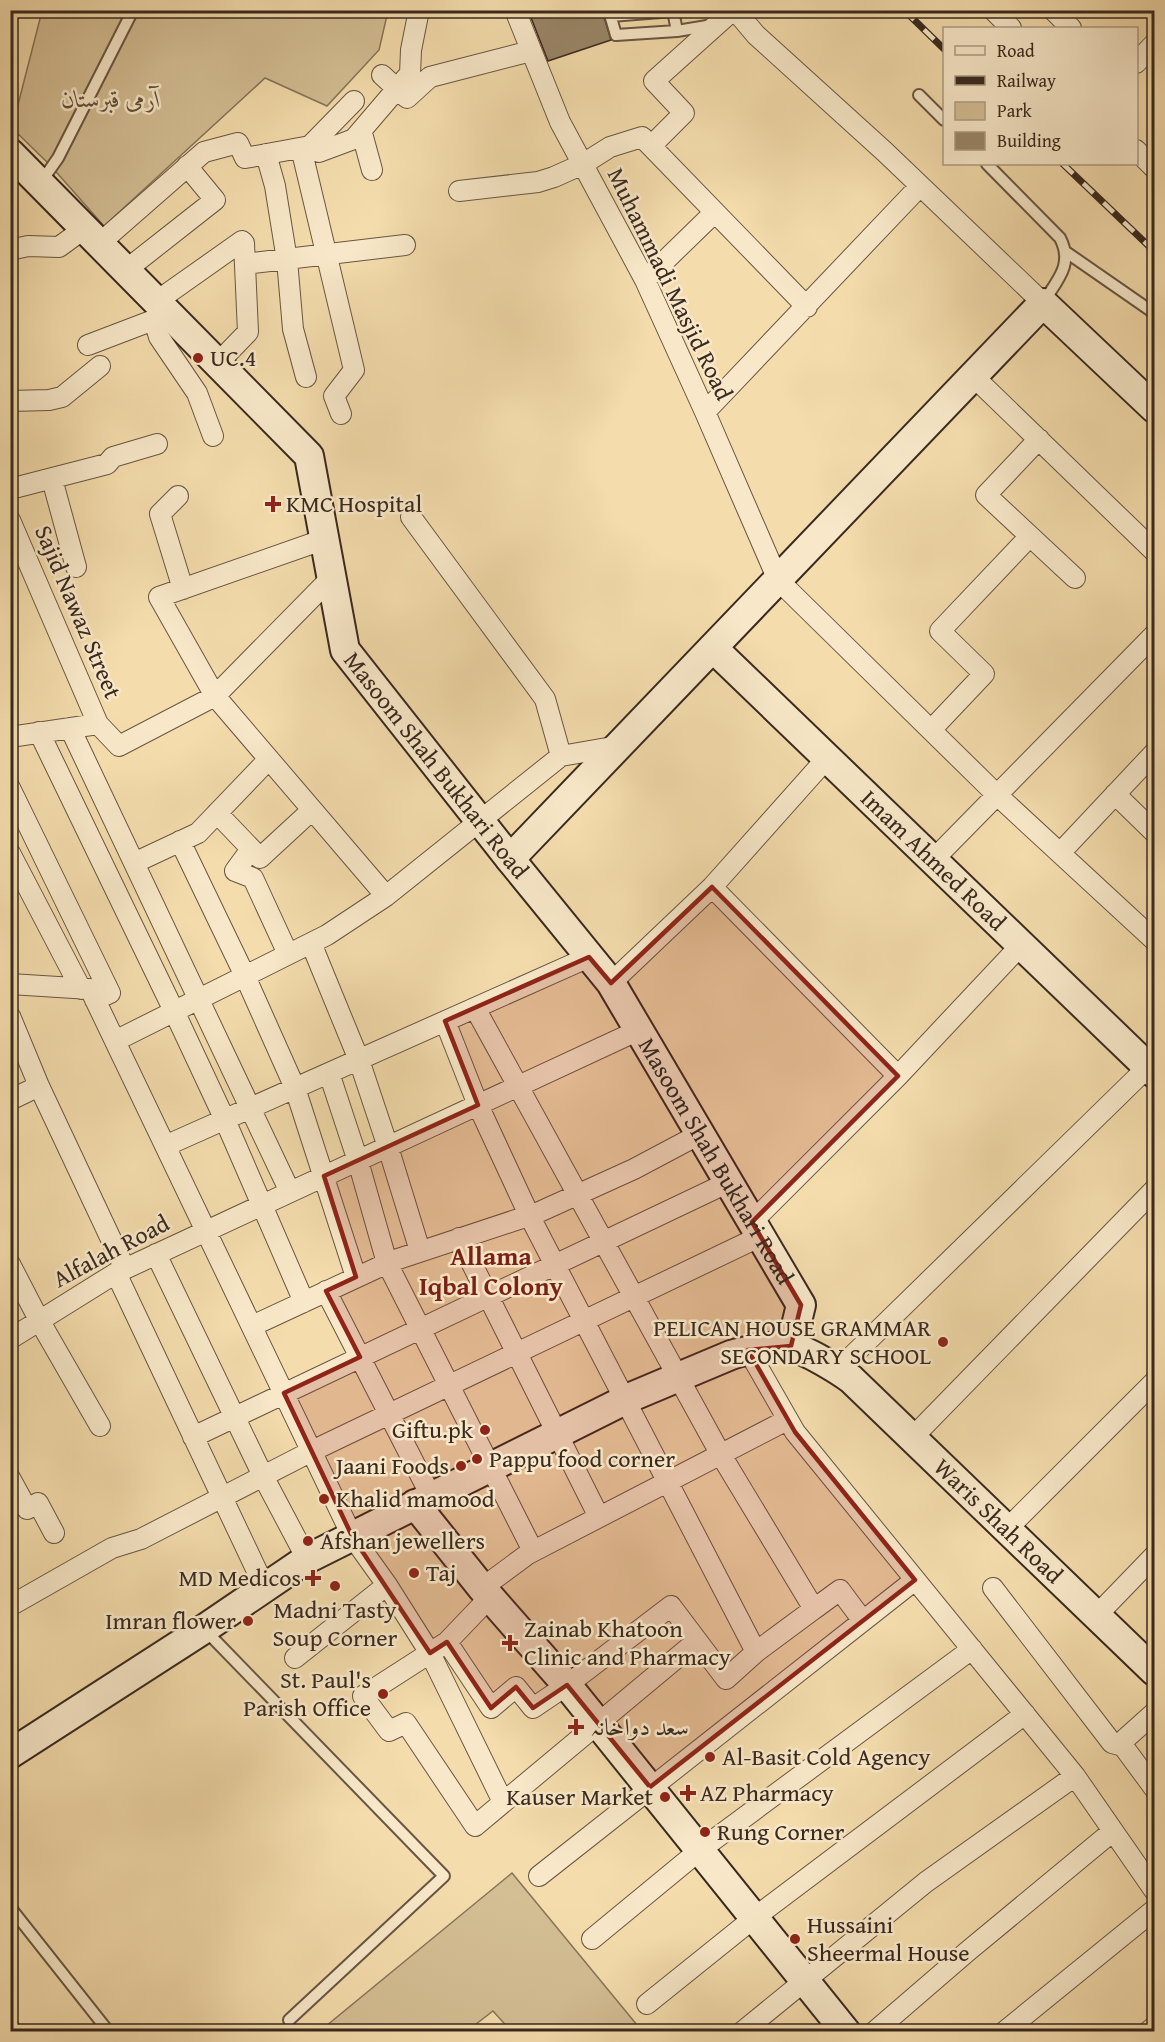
<svg xmlns="http://www.w3.org/2000/svg" width="1165" height="2042" viewBox="0 0 1165 2042" font-family="'Gentium Book Plus',Amiri,serif">
  <style>
    .green { fill: #d4be94; stroke: #86745a; stroke-width: 1.5 }
    .building { fill: #9a8668; stroke: #39291f; stroke-width: 1.5 }
    .lines { fill: none; stroke-linecap: round; stroke-linejoin: round }
    .lane-casing { stroke: #685642; stroke-width: 14 }
    .street-casing { stroke: #685642; stroke-width: 22 }
    .secondary-casing { stroke: #39291f; stroke-width: 32 }
    .lane { stroke: #f8e8c9; stroke-width: 10 }
    .street { stroke: #f8e8c9; stroke-width: 20 }
    .secondary { stroke: #f8e8c9; stroke-width: 28 }
    .rail-casing { stroke: #39291f; stroke-width: 7 }
    .rail { stroke: #f8e8c9; stroke-width: 4.5; stroke-dasharray: 14; stroke-linecap: butt }
    .marked { fill: #8f2418; fill-opacity: 0.2; stroke: #8f2418; stroke-width: 4.5; stroke-linejoin: round }
    .poi-dot { fill: #8f2418; stroke: #f8e8c9; stroke-width: 2 }
    .labels { text-anchor: middle; stroke-width: 5; stroke-linejoin: round; paint-order: stroke }
    .park-label { font-size: 24px; font-style: italic; fill: #604e3c; stroke: #f8e8c9 }
    .street-label { font-size: 24px; fill: #39291f; stroke: #f8e8c9 }
    .poi-label { font-size: 24px; fill: #39291f; stroke: #f8e8c9; text-anchor: start }
    .neighbourhood-label { font-size: 26px; font-weight: bold; fill: #7a1f14; stroke: #f8e8c9 }
  </style>
  <rect width="100%" height="100%" fill="#f4dcac"/>
  <filter id="stains"><feTurbulence type="fractalNoise" baseFrequency=".00333" numOctaves="4"/><feColorMatrix values="0 0 0 0 .2 0 0 0 0 .09 0 0 0 0 .02 0 0 0 .5 -.17"/></filter>
  <radialGradient id="worn" r=".72"><stop offset=".6" stop-color="#630" stop-opacity="0"/><stop offset="1" stop-color="#630" stop-opacity=".3"/></radialGradient>
  <path class="green" d="M42,11H388L379,50L327,106L265,78L104,226L50,165L12,128Z
    M512,1873L642,2031H511L493,2011L467,2031H320Z"/>
  <path class="building" d="M528,10H602L611,40L548,61Z"/>
  <g class="lines">
    <defs>
      <path id="lane" d="M609,11L616,35L677,31
        M611,16L673,11L677,31L713,25
        M919,95L944,120
        M987,164L1060,238C1074,265 1057,280 1043,303
        M41,182L58,158L133,10
        M1066,252L1154,313
        M205,1630L444,1876L289,2020
        M10,1907L109,2032"/>
      <path id="street" d="M515,10L560,122L645,280L705,412L778,580L997,795L1154,940
        M735,10L756,35L885,152L1043,303
        M993,10L1011,28
        M1053,10L1071,28
        M1136,63L1154,44
        M382,75L407,98L430,77L531,51
        M354,139L363,137L372,170
        M310,146L319,152L354,139L407,77L410,74L411,50L419,10
        M651,146L684,113L654,81L733,10
        M301,148L354,370L334,396L341,414
        M1136,150L1154,168
        M266,154L275,186L287,260L293,329L306,377
        M459,191L538,182L554,177L583,164L610,147L642,137L807,307
        M100,243L204,152L238,143L245,158L310,146L354,101
        M10,250L28,246L59,247L85,228
        M245,264L405,245
        M126,270L215,200L187,166
        M645,280L714,213
        M157,301L242,241L244,243L248,332L218,363
        M154,320L159,337L197,393L213,436
        M88,345L164,316
        M973,376L1154,551
        M10,401L49,400L62,397L100,366
        M705,412L920,186
        M1039,439L986,495L1075,578
        M52,479L76,567
        M10,489L107,464L113,457L157,444
        M178,496L160,514L183,589
        M411,517L545,699L561,756
        M10,520L98,724
        M325,539L159,597L215,696L386,896
        M70,728L290,1192
        M931,730L984,674L940,631L1030,536
        M39,732L174,1011L225,1120L304,1302
        M10,737L98,724L119,746L215,696L332,577
        M10,788L110,993L95,1000
        M1115,794L1154,832
        M217,813L260,858L312,810
        M180,841L245,976L295,1088L356,1277
        M251,849L235,871L253,878L288,954
        M10,853L81,989
        M1060,853L1154,753
        M933,860L1154,635
        M134,863L198,833L269,759
        M712,887L898,1076
        M311,943L359,1060L388,1147L420,1251
        M611,983L712,887L827,758
        M10,984L90,989L352,1536L387,1585L430,1653L503,1802
        M475,1008L721,1455L814,1609L840,1590L863,1621
        M10,1016L39,1086L125,1269
        M445,1021L478,1105L529,1215L756,1652
        M115,1041L327,935L386,896L561,756L618,746
        M329,1073L358,1161L387,1263L533,1551
        M10,1100L39,1086
        M165,1146L589,957
        M752,1222L898,1076L1021,945
        M459,1238L599,1517
        M156,1254L263,1476L307,1559
        M10,1264L39,1320L100,1426
        M116,1273L265,1588
        M326,1291L431,1496
        M252,1326L392,1261L537,1213L634,1169L700,1134
        M10,1339L116,1273L639,1030
        M748,1350L795,1432L1075,1776L1154,1890
        M841,1371L848,1360L1154,1061
        M193,1437L729,1182
        M912,1438L1154,1190
        M10,1478L27,1509L38,1503L54,1533
        M1007,1529L1154,1382
        M482,1588L528,1554L787,1420
        M993,1588L1112,1743L1123,1746L1154,1788
        M490,1597L447,1642L363,1696L389,1731L406,1723L475,1826L697,1641
        M10,1606L112,1548L141,1539L312,1451L761,1236
        M1097,1615L1154,1556
        M447,1642L491,1708L516,1687L533,1708L567,1685L671,1606L726,1679L756,1652L814,1609
        M295,1658L387,1585
        M1123,1746L1125,1739L1154,1713
        M539,1876L915,1580
        M592,1939L700,1850L972,1649
        M647,2004L754,1918L1025,1714
        M10,2029L12,2032
        M742,2032L926,1882L1075,1776
        M874,2032L968,1951L1113,1831
        M1004,2032L1154,1910
        M1148,2032L1154,2027"/>
      <g id="secondary">
        <path id="s1" d="M10,153L309,456L345,650L510,859L611,983L801,1305L791,1346"/>
        <path id="s2" d="M713,648L1154,1073"/>
        <path d="M510,859L1043,303L1154,408"/>
        <path d="M415,1504L482,1588L567,1685L846,2032"/>
        <path id="s3" d="M10,1754L204,1629L307,1559L631,1397L731,1355C744,1351 780,1343 792,1347C806,1350 839,1370 851,1379L1154,1671"/>
      </g>
    </defs>
    <use href="#lane" class="lane-casing"/>
    <use href="#street" class="street-casing"/>
    <use href="#secondary" class="secondary-casing"/>
    <use href="#lane" class="lane"/>
    <use href="#street" class="street"/>
    <use href="#secondary" class="secondary"/>
    <defs>
      <path id="rail" d="M904,10L944,49
        M1063,164L1154,251"/>
    </defs>
    <use href="#rail" class="rail-casing"/>
    <use href="#rail" class="rail"/>
  </g>
  <path class="marked" d="M712,887L898,1076L752,1222L801,1305L791,1346L748,1350L795,1432L915,1580L650,1787L567,1685L533,1708L516,1687L491,1708L447,1642L430,1653L352,1536L284,1393L360,1357L326,1291L356,1277L324,1176L478,1105L445,1021L589,957L611,983Z"/>
  <g class="poi-dot">
    <circle cx="198" cy="358" r="6"/>
    <path d="M270 495h6v6h6v6h-6v6h-6v-6h-6v-6h6z"/>
    <circle cx="943" cy="1342" r="6"/>
    <circle cx="485" cy="1430" r="6"/>
    <circle cx="477" cy="1459" r="6"/>
    <circle cx="461" cy="1466" r="6"/>
    <circle cx="324" cy="1499" r="6"/>
    <circle cx="308" cy="1541" r="6"/>
    <circle cx="414" cy="1573" r="6"/>
    <path d="M310 1569h6v6h6v6h-6v6h-6v-6h-6v-6h6z"/>
    <circle cx="335" cy="1586" r="6"/>
    <circle cx="248" cy="1621" r="6"/>
    <path d="M507 1634h6v6h6v6h-6v6h-6v-6h-6v-6h6z"/>
    <circle cx="383" cy="1694" r="6"/>
    <path d="M573 1718h6v6h6v6h-6v6h-6v-6h-6v-6h6z"/>
    <circle cx="710" cy="1757" r="6"/>
    <path d="M685 1784h6v6h6v6h-6v6h-6v-6h-6v-6h6z"/>
    <circle cx="665" cy="1797" r="6"/>
    <circle cx="705" cy="1832" r="6"/>
    <circle cx="795" cy="1939" r="6"/>
  </g>
  <g class="labels">
    <g class="park-label">
      <text x="111" y="107">آرمی قبرستان</text>
    </g>
    <g class="street-label">
      <text transform="translate(670 284) rotate(64)" y="8">Muhammadi Masjid Road</text>
      <text transform="translate(78 612) rotate(67)" y="8">Sajid Nawaz Street</text>
      <text dy="8" stroke="none"><textPath href="#s1" startOffset="770">Masoom Shah Bukhari Road</textPath></text>
      <text dy="8" stroke="none"><textPath href="#s2" startOffset="306">Imam Ahmed Road</textPath></text>
      <text dy="8" stroke="none"><textPath href="#s1" startOffset="1256">Masoom Shah Bukhari Road</textPath></text>
      <text transform="translate(111 1251) rotate(-28)" y="8">Alfalah Road</text>
      <text dy="8" stroke="none"><textPath href="#s3" startOffset="1160">Waris Shah Road</textPath></text>
    </g>
    <g class="poi-label">
      <text x="210" y="366">UC.4</text>
      <text x="286" y="512">KMC Hospital</text>
      <text x="931" y="1336" text-anchor="end">PELICAN HOUSE GRAMMAR<tspan x="931" dy="28">SECONDARY SCHOOL</tspan></text>
      <text x="473" y="1438" text-anchor="end">Giftu.pk</text>
      <text x="489" y="1467">Pappu food corner</text>
      <text x="449" y="1474" text-anchor="end">Jaani Foods</text>
      <text x="336" y="1507">Khalid mamood</text>
      <text x="320" y="1549">Afshan jewellers</text>
      <text x="426" y="1581">Taj</text>
      <text x="301" y="1586" text-anchor="end">MD Medicos</text>
      <text x="335" y="1618" text-anchor="middle">Madni Tasty<tspan x="335" dy="28">Soup Corner</tspan></text>
      <text x="236" y="1629" text-anchor="end">Imran flower</text>
      <text x="524" y="1637">Zainab Khatoon<tspan x="524" dy="28">Clinic and Pharmacy</tspan></text>
      <text x="371" y="1688" text-anchor="end">St. Paul's<tspan x="371" dy="28">Parish Office</tspan></text>
      <text x="590" y="1735">سعد دواخانہ</text>
      <text x="722" y="1765">Al-Basit Cold Agency</text>
      <text x="700" y="1801">AZ Pharmacy</text>
      <text x="653" y="1805" text-anchor="end">Kauser Market</text>
      <text x="717" y="1840">Rung Corner</text>
      <text x="807" y="1933">Hussaini<tspan x="807" dy="28">Sheermal House</tspan></text>
    </g>
    <g class="neighbourhood-label">
      <text x="491" y="1265">Allama<tspan x="491" dy="30">Iqbal Colony</tspan></text>
    </g>
  </g>
  <rect width="1165" height="2042" fill="none" stroke="#f4dcac" stroke-width="36"/>
  <rect x="12" y="12" width="1141" height="2018" fill="none" stroke="#39291f" stroke-width="3"/>
  <rect x="18" y="18" width="1129" height="2006" fill="none" stroke="#39291f" stroke-width="1.5"/>
  <rect x="943" y="27" width="195" height="138" fill="#f8e8c9" stroke="#ac9c85" stroke-width="1.5"/>
  <rect x="955" y="46" width="30" height="9" fill="#f8e8c9" stroke="#ac9c85" stroke-width="1.5"/>
  <text x="997" y="57" font-size="18" fill="#39291f">Road</text>
  <rect x="955" y="76" width="30" height="9" fill="#39291f" stroke="#ac9c85" stroke-width="1.5"/>
  <text x="997" y="87" font-size="18" fill="#39291f">Railway</text>
  <rect x="955" y="102" width="30" height="18" fill="#d4be94" stroke="#ac9c85" stroke-width="1.5"/>
  <text x="997" y="117" font-size="18" fill="#39291f">Park</text>
  <rect x="955" y="132" width="30" height="18" fill="#9a8668" stroke="#ac9c85" stroke-width="1.5"/>
  <text x="997" y="147" font-size="18" fill="#39291f">Building</text>
  <rect width="100%" height="100%" filter="url(#stains)"/>
  <rect width="100%" height="100%" fill="url(#worn)"/>
</svg>
